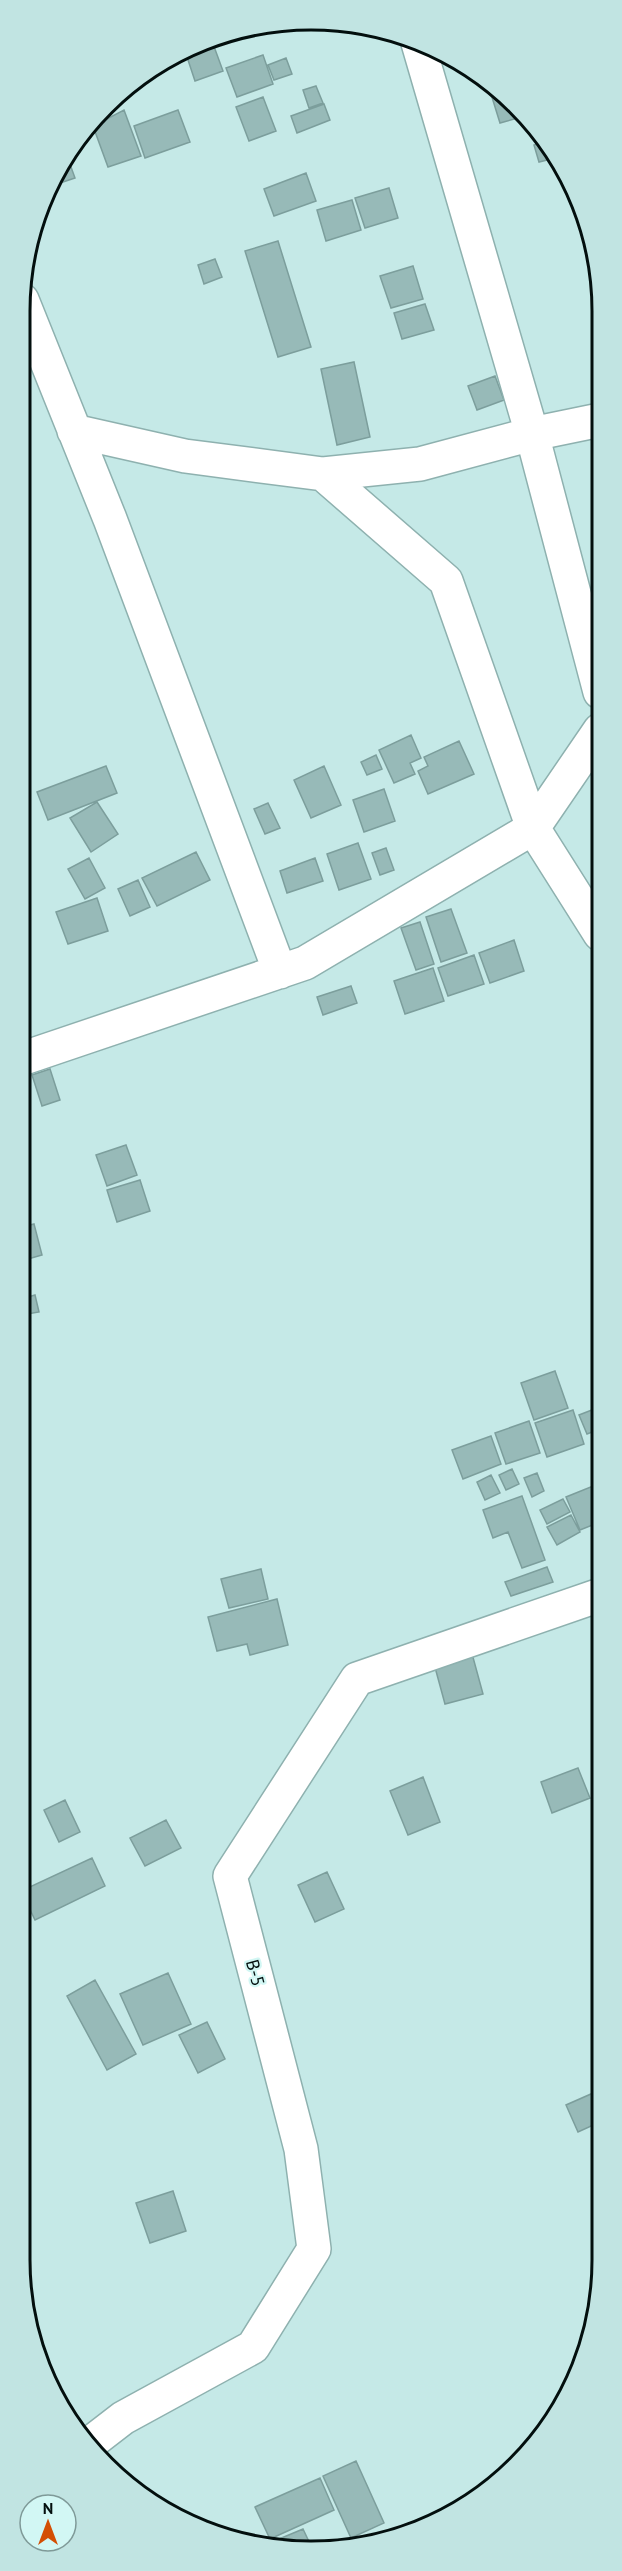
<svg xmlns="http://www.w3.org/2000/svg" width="622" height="2571" viewBox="0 0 622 2571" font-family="'PT Sans',sans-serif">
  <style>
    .building { fill: #97bab8; stroke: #7c9e9c; stroke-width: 1.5 }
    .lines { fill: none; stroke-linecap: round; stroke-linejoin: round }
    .minor-casing { stroke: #8eb1af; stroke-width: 36 }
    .minor { stroke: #fff; stroke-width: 33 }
    .labels { text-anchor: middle; stroke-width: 4.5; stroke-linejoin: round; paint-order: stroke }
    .street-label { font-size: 18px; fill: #030f0e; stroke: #d2f7f4 }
    .rim { fill: none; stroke: #030f0e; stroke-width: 3 }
  </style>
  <rect width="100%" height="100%" fill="#c5e9e7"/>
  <path class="building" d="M212,41L223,71L195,81L186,54Z
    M263,55L273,84L237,97L226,68Z
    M286,58L292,74L274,80L268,65Z
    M316,86L323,103L309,108L303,90Z
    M499,92L517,105L525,116L500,123L491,94Z
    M263,97L276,131L249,141L236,107Z
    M324,104L330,120L297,133L291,116Z
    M124,110L141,156L108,167L93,126Z
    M178,110L190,142L145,158L134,126Z
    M544,142L555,158L539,162L534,145Z
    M67,156L75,178L51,186L59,165Z
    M306,173L316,201L274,216L264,189Z
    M389,188L398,218L365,228L355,198Z
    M352,200L361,230L326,241L317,210Z
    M278,241L311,347L278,357L245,251Z
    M215,259L222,277L204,284L198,265Z
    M413,266L423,299L391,308L380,276Z
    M425,304L434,330L402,339L394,313Z
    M354,362L370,437L337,445L321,369Z
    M495,376L504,400L477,410L468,386Z
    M411,735L421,758L410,763L415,774L394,783L379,750Z
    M459,741L474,774L428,794L418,771L428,766L424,757Z
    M376,755L382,769L367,775L361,762Z
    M106,766L117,793L48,820L37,792Z
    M324,766L341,805L311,818L294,780Z
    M384,789L395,821L364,832L353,800Z
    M97,802L118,834L91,852L70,818Z
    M268,803L280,828L265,834L254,809Z
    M358,843L371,879L339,890L327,854Z
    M386,848L394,870L380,875L372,853Z
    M196,852L210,880L157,906L142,878Z
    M89,858L105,888L85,899L68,869Z
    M315,858L323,881L287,893L280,871Z
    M138,880L150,907L130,916L118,889Z
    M97,898L108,931L68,944L56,912Z
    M451,909L467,953L441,962L426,917Z
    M420,922L434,964L416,970L401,928Z
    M514,940L524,971L490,983L479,953Z
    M474,955L484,984L448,996L438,968Z
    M433,968L444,1001L405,1014L394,981Z
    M351,986L357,1003L323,1015L317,997Z
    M50,1069L60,1100L42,1106L32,1075Z
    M126,1145L137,1175L107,1186L96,1155Z
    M140,1180L150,1211L117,1222L107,1190Z
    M34,1224L42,1255L21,1261V1244L26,1242L22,1227Z
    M35,1295L39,1312L21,1315V1299Z
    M555,1371L568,1408L534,1420L521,1383Z
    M597,1408L600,1415V1429L587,1434L579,1415Z
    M573,1410L584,1444L547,1457L535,1423Z
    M529,1421L540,1453L506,1464L495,1433Z
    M491,1436L501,1464L463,1479L452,1450Z
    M512,1469L519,1484L506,1490L499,1475Z
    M537,1473L544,1491L532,1497L524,1478Z
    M491,1475L500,1493L485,1500L477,1482Z
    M598,1484L600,1522L580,1530L566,1497Z
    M522,1496L545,1560L522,1568L508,1532L493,1538L483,1510Z
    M563,1499L570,1512L547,1524L540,1510Z
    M571,1515L580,1532L557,1545L547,1527Z
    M547,1567L553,1582L511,1596L505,1582Z
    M261,1569L268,1599L229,1608L221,1579Z
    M277,1599L288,1645L250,1655L247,1644L217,1651L208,1617Z
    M471,1650L483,1694L445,1704L433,1660Z
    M578,1768L590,1798L552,1813L541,1782Z
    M423,1777L440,1822L408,1835L390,1791Z
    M65,1800L80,1832L59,1842L44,1810Z
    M166,1820L181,1848L145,1866L130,1838Z
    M92,1858L105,1886L35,1920L21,1891Z
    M327,1872L344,1909L315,1922L298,1885Z
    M168,1973L191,2024L143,2045L120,1994Z
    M95,1980L136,2054L107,2070L67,1996Z
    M207,2022L225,2059L198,2073L179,2035Z
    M600,2090V2122L578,2132L566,2105Z
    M173,2191L186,2231L150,2243L136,2203Z
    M356,2461L384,2523L351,2538L323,2476Z
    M320,2478L334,2510L270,2539L255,2507Z
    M303,2529L312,2548L292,2551L274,2546L272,2542Z"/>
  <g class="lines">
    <defs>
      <path id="minor" d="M418,43L532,434L600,692
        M22,300L110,519L280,972
        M74,431L185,456L323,474L420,464L532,434L600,420
        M323,474L446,581L533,828L600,934
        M21,1059L305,963L533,828L600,730
        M88,2445L123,2418L253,2347L314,2249L301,2149L230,1876L357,1679L600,1595"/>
    </defs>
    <use href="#minor" class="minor-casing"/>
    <use href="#minor" class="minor"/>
  </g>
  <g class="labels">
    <g class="street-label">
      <text transform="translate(255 1973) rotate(75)" y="6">B-5</text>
    </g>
  </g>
  <path d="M0 0H622V2571H0ZM311 30H311A281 281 0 0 1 592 311V2260A281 281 0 0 1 311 2541H311A281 281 0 0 1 30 2260V311A281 281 0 0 1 311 30Z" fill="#c1e4e2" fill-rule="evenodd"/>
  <path class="rim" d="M311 30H311A281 281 0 0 1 592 311V2260A281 281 0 0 1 311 2541H311A281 281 0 0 1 30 2260V311A281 281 0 0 1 311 30Z"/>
  <g transform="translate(48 2523)"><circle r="28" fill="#d2f7f4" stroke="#7f9a98" stroke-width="1.5"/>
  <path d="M0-4.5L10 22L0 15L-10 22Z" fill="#d34f04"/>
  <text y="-9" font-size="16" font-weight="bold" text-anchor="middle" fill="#030f0e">N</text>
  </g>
</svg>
